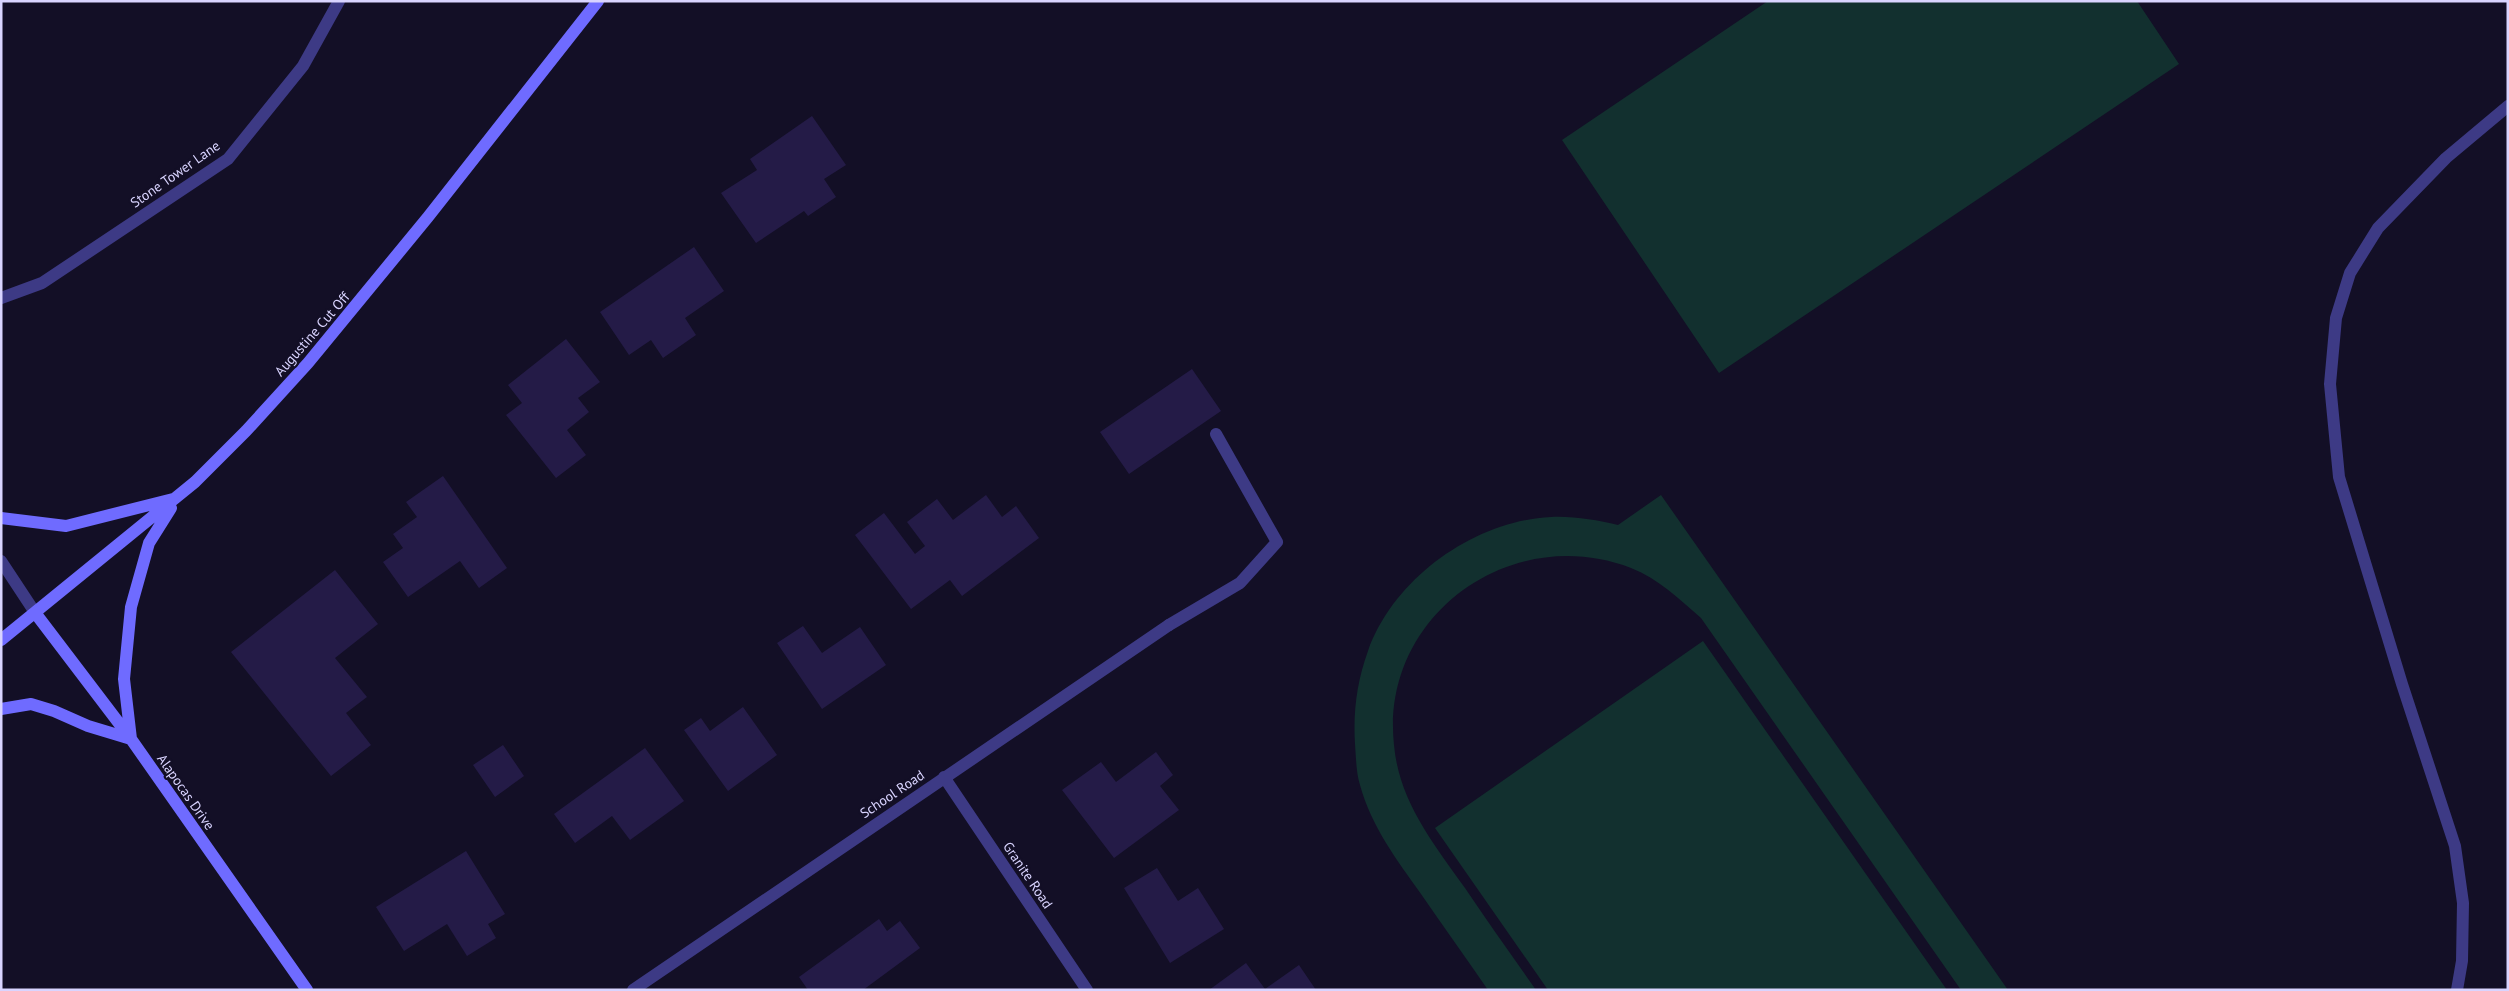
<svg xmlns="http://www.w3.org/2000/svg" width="2509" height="991" viewBox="0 0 2509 991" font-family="'PT Sans',sans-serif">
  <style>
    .green { fill: #12302f }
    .building { fill: #241b47 }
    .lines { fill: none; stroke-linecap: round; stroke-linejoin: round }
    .lane { stroke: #3d3a85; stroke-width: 12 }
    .street { stroke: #3d3a85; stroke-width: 12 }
    .secondary { stroke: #6f6bff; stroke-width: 12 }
    .labels { text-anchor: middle; stroke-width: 4.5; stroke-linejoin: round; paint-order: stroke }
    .street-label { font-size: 14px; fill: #d9d4ff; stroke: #130f26 }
  </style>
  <rect width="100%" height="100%" fill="#130f26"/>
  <path class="green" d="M1768,1H2137L2179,64L1719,373L1562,140Z
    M1661,495L2008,990H1961L1701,618C1679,599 1659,579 1631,568C1512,522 1380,615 1394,745C1399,801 1433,843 1465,888C1488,922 1512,956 1536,990H1488C1466,958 1443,926 1421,894C1397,860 1371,826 1360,785C1356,772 1356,757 1355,744C1353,712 1357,681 1368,651C1394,578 1474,521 1551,517C1574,516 1596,520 1618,525Z
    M1703,641L1947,990H1548L1435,828Z"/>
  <path class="building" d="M812,116L846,165L824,179L836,197L808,216L804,211L756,243L721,193L757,170L750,159Z
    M694,247L724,291L685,318L696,335L663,358L651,340L629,355L600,312Z
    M566,339L600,382L578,398L589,412L567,430L586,455L556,478L506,415L522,403L508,385Z
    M1192,369L1221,411L1129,474L1100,432Z
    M443,476L507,568L479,588L460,561L408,597L383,562L403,548L393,534L417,517L406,502Z
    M986,495L1002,517L1016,506L1039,538L962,596L950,580L911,609L855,535L884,513L915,554L925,546L907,522L937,499L953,520Z
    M335,570L378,624L335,658L367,697L346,713L371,745L331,776L231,652Z
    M803,626L822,653L860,627L886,665L822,709L777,643Z
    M743,707L777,755L728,791L684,730L701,718L710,731Z
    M503,745L524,776L495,797L473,765Z
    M645,748L684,801L630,840L612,816L575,843L554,814Z
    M1156,752L1173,775L1160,786L1179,810L1114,858L1062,790L1101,762L1116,782Z
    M466,851L505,914L488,924L496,938L467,956L447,924L404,951L376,907Z
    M1157,868L1178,901L1198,888L1224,929L1170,963L1124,888Z
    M879,919L887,931L900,921L920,948L863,990H808L799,977Z
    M1246,963L1265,989L1299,965L1316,990H1209Z"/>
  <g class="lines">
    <path class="lane" d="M1169,625L1240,583L1277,542L1216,434
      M2457,990L2462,961L2463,903L2455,846L2402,684L2339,477L2330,384L2336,318L2350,273L2378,228L2446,158L2508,106"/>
    <path class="street" d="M1,298L42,283L228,159L303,66L339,1
      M1,561L36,614
      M944,777L1087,990
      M633,990L1169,625"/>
    <path class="secondary" d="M1,518L66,526L173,499
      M36,614L131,739L307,990
      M1,640L195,482L246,431L308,363L428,217L598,1
      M1,709L31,704L54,711L88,726L131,739
      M131,739L124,679L131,607L149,543L171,508"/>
  </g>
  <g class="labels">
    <g class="street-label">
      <text transform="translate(175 174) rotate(-35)" y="5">Stone Tower Lane</text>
      <text transform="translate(312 334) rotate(-49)" y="5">Augustine Cut Off</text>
      <text transform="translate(186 792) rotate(55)" y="5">Alapocas Drive</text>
      <text transform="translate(892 794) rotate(-34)" y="5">School Road</text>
      <text transform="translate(1028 875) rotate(56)" y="5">Granite Road</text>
    </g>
  </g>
  <rect width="2509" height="991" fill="none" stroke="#d9d4ff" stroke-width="5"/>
</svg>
